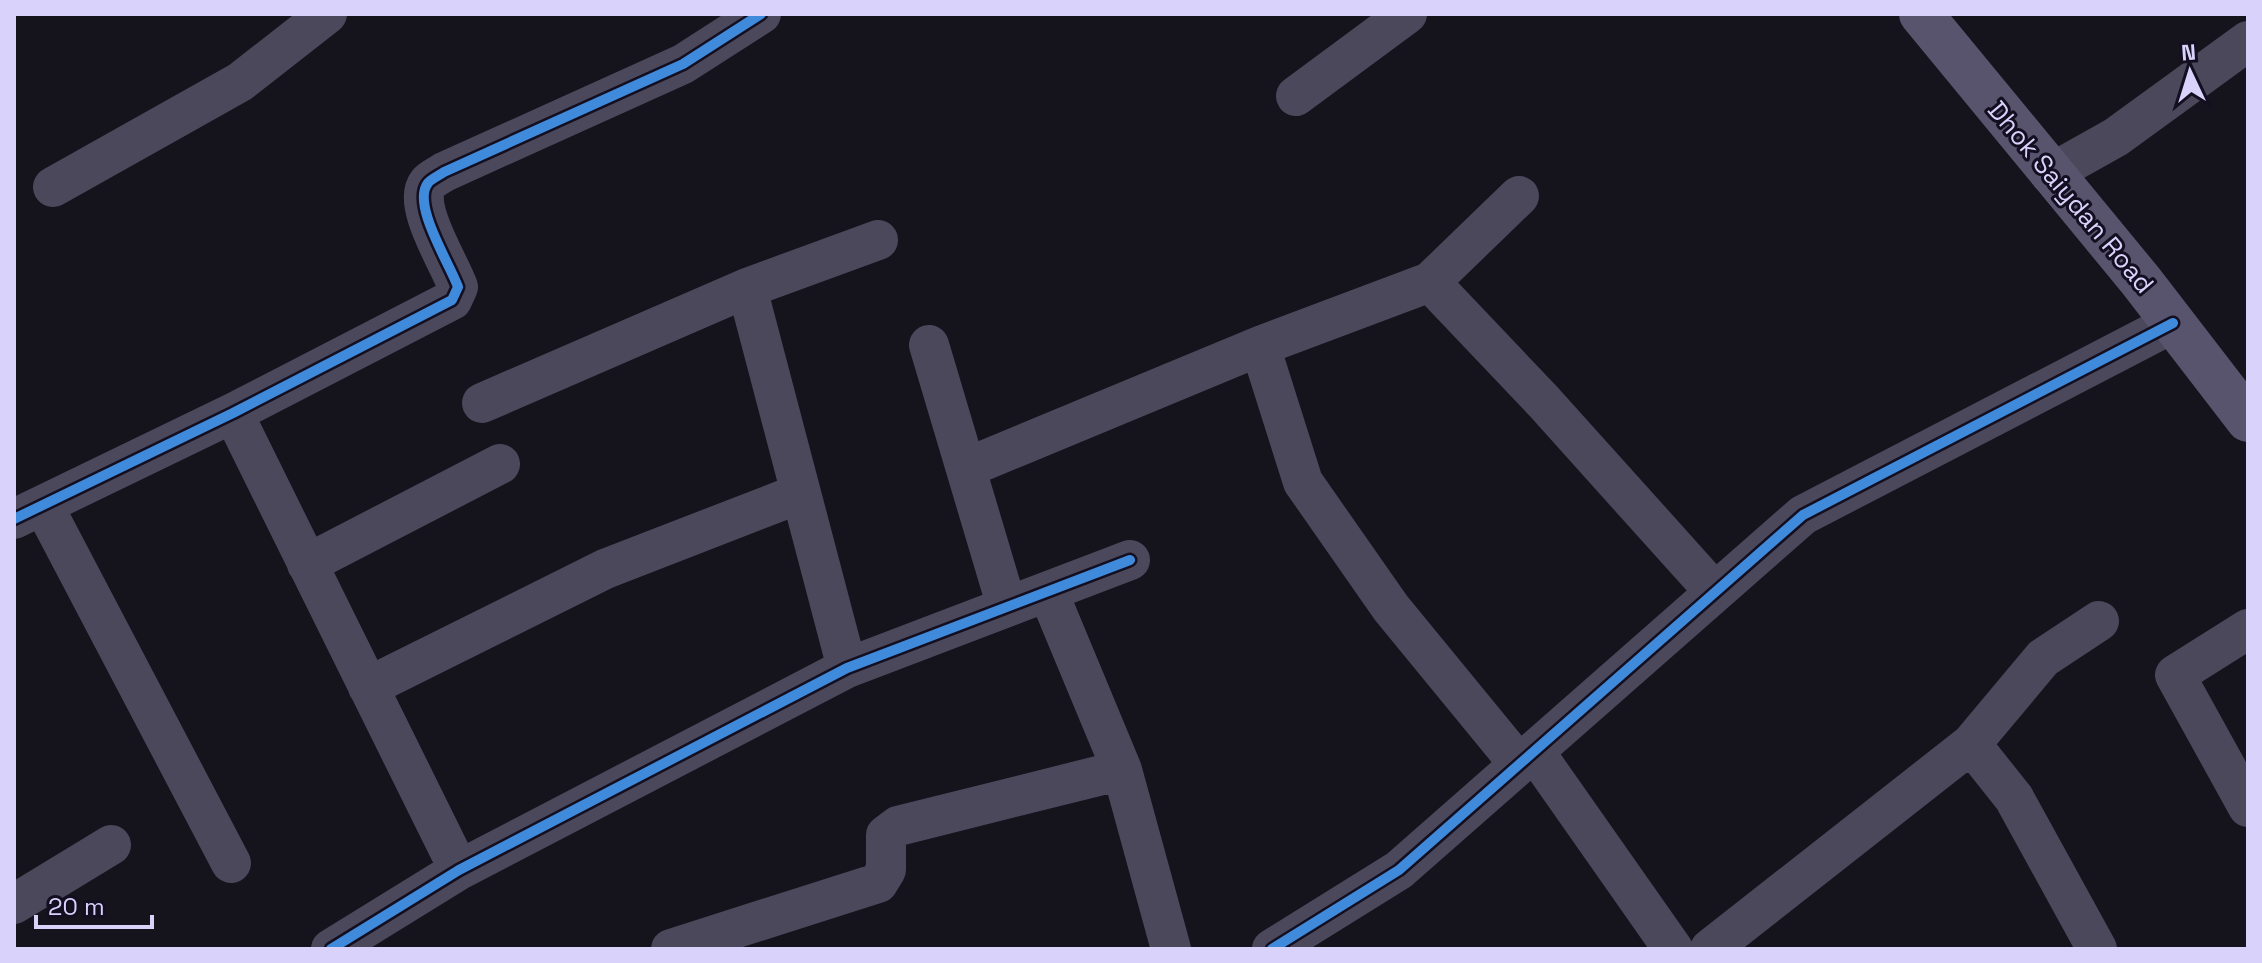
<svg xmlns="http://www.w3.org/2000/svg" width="2262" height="963" viewBox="0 0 2262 963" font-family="'Space Grotesk',sans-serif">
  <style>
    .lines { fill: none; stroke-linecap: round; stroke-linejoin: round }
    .street { stroke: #4b485c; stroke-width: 40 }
    .secondary { stroke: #58546e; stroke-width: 44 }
    .cycleway-casing { stroke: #130f20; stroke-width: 15 }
    .cycleway { stroke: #408adc; stroke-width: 10 }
    .labels { text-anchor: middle; stroke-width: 6; stroke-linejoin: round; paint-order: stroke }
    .street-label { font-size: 26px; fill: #d9d2fb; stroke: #130f20 }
  </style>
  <rect width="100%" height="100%" fill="#15131c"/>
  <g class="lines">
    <path class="street" d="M1296,96L1407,14
      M2050,174L2116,137L2248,41
      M53,187L240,82L327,14
      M1430,282L1544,402L1713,590
      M747,288L847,668
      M929,345L1007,607
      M1260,346L1303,482L1391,608L1519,764
      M482,403L747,288L878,240
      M233,413L459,870
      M966,468L1260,346L1430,282L1519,196
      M43,505L231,863
      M14,519L233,413L452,300L458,287C450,264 411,204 428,183C431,179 440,175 444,172L683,64L761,14
      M307,564L500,464
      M1048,592L1122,770L1171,949
      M2248,629L2175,675L2248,807
      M368,687L605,569L801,493
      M1971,744L2014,798L2097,949
      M1534,751L1673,949
      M14,904L111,845
      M331,949L459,870L847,668L1130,560
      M671,949L878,883L886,870V835L898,826L1122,770
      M1272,949L1399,870L1803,515L2173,323
      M1710,949L1971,744L2043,658L2099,621"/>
    <path class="secondary" d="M1921,14L2141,281L2248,420"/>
    <defs>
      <path id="cycleway" d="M14,519L233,413L452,300L458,287C450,264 411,204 428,183C431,179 440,175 444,172L683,64L761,14
        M331,949L459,870L847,668L1130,560
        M1272,949L1399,870L1803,515L2173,323"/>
    </defs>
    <use href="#cycleway" class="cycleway-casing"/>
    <use href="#cycleway" class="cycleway"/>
  </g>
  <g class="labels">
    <g class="street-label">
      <text transform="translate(2071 197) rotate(50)" y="9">Dhok Saiydan Road</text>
    </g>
  </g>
  <rect width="2262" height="963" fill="none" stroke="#d9d2fb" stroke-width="32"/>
  <g transform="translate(2190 72) rotate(356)" stroke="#130f20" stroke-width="6" paint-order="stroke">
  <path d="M0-6L14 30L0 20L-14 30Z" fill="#d9d2fb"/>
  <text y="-12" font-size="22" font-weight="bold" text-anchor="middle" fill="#d9d2fb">N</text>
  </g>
  <path d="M36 915v12h116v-12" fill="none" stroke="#d9d2fb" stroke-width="4"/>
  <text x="48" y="915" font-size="24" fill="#d9d2fb" stroke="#130f20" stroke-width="6" paint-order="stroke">20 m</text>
</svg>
